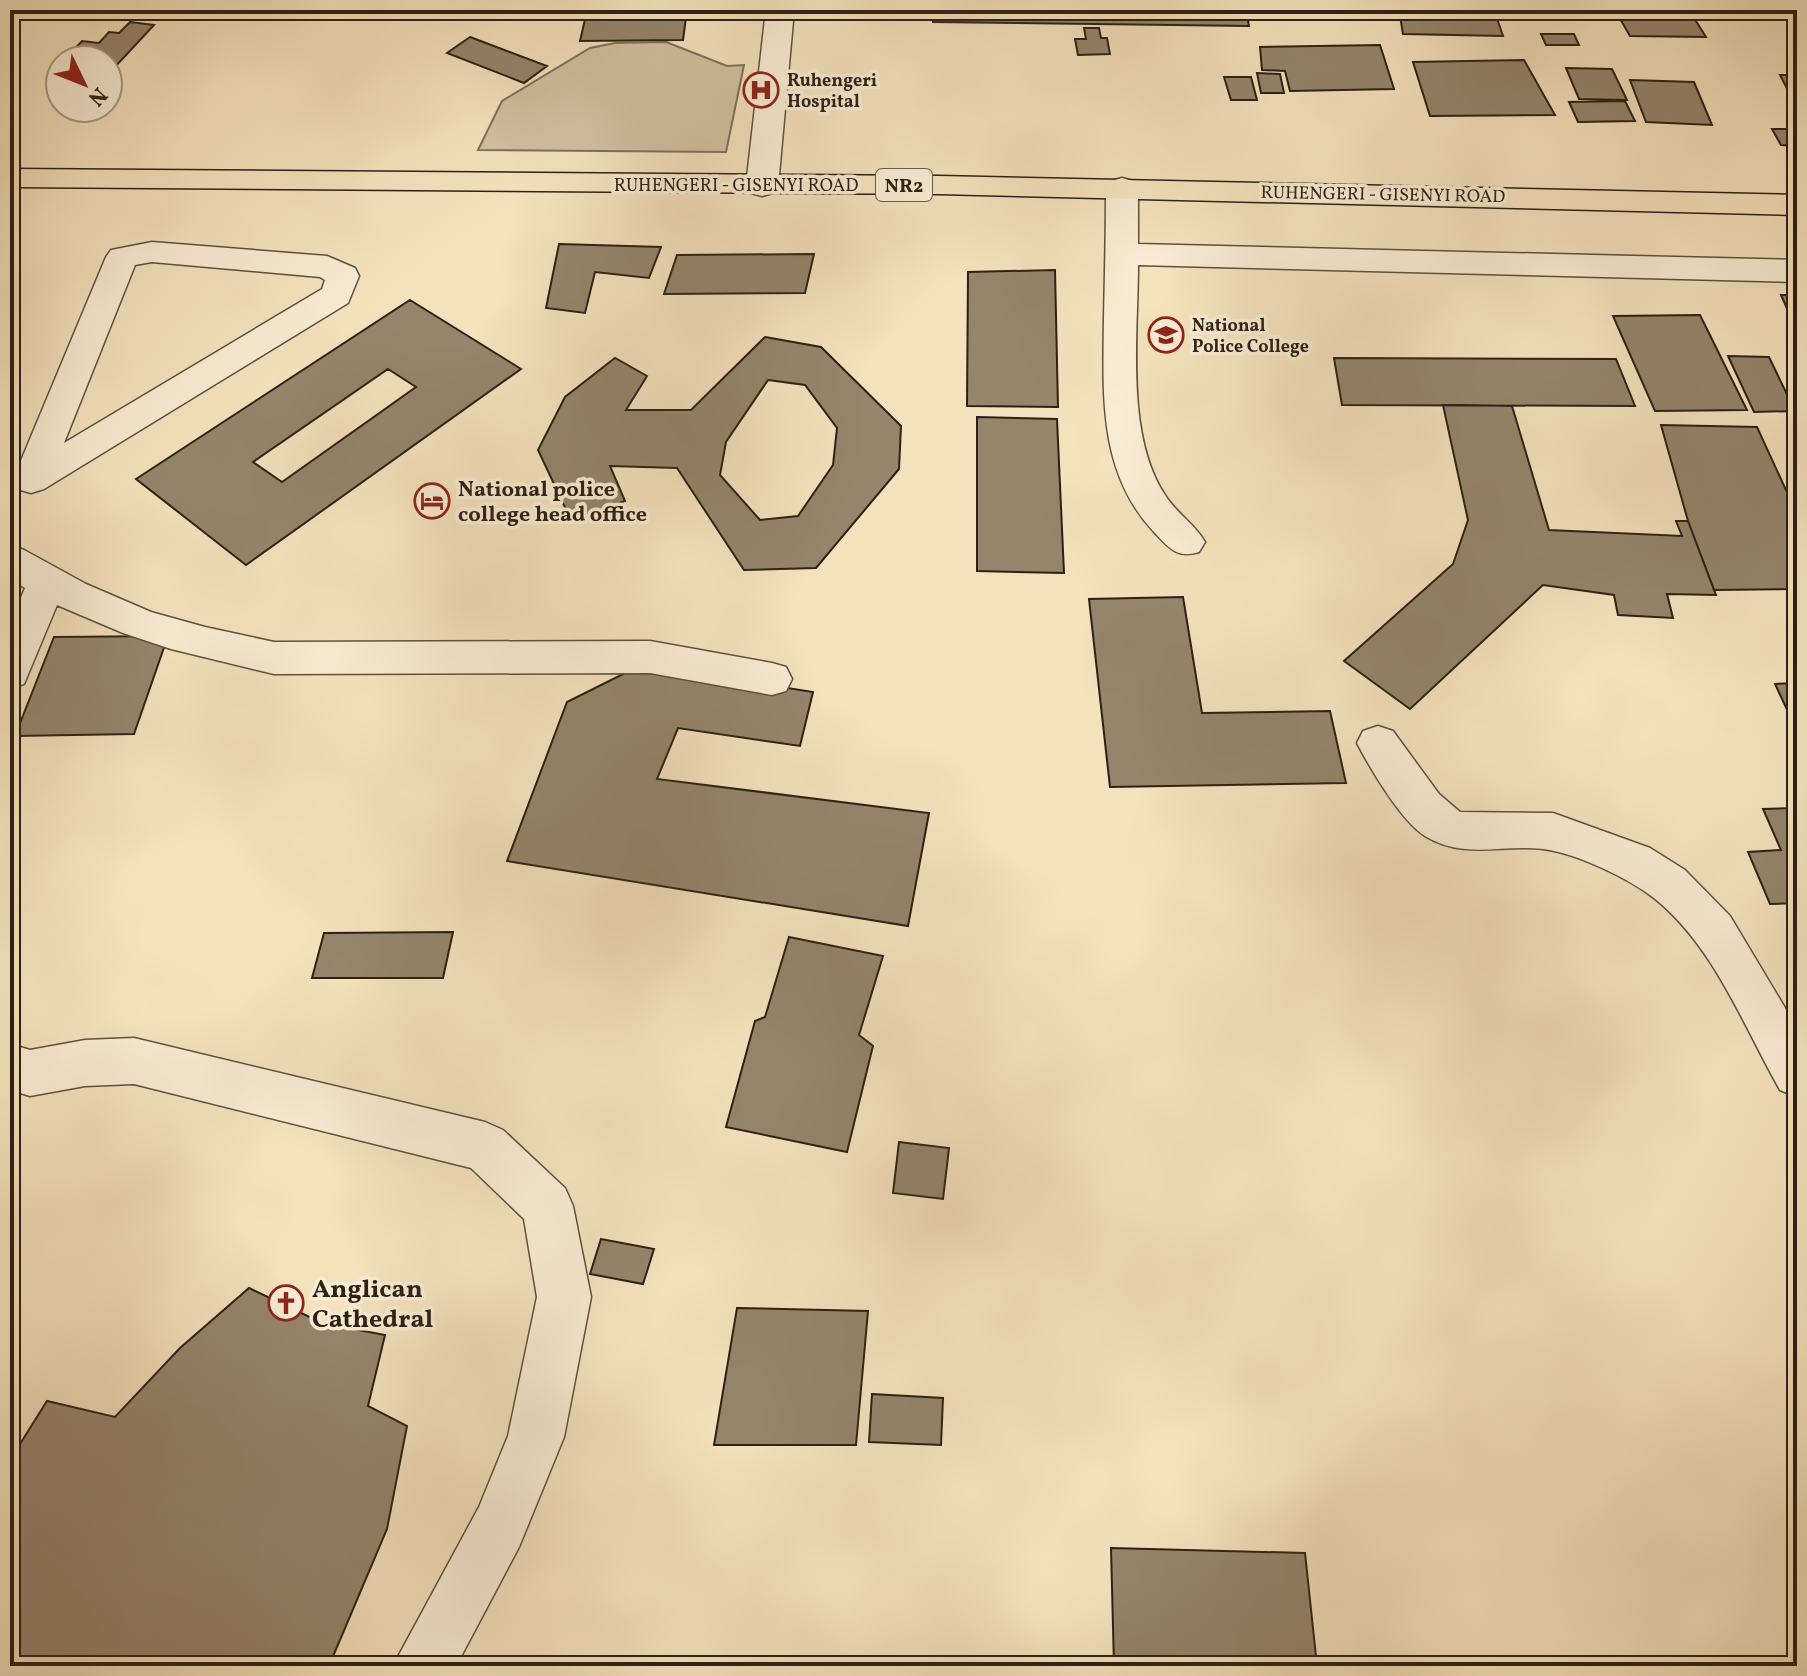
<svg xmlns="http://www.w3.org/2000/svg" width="1807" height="1676" viewBox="0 0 1807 1676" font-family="Vollkorn,serif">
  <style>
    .green { fill: #d2c1a0; stroke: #7e715a; stroke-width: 2 }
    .building { fill: #94856c; stroke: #2b2114; stroke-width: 2; fill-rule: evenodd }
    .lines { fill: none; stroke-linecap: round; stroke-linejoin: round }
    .minor-casing { stroke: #5d513e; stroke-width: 3 }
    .highway-casing { stroke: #2b2114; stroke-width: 3 }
    .minor { fill: #f8ecd4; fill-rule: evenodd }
    .highway { fill: #f4e2bd; fill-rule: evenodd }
    .labels { text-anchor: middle; stroke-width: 7; stroke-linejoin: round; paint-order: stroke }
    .far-poi-label { font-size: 18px; font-weight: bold; fill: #2b2114; stroke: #f8ecd4; text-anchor: start }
    .far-street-label { font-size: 18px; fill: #2b2114; stroke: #f8ecd4 }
    .shield { fill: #f8ecd4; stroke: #685e4e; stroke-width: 2 }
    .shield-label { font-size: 20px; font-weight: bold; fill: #2b2114 }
    .poi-label { font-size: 22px; font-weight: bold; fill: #2b2114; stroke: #f8ecd4; text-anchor: start }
    .near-poi-label { font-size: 26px; font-weight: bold; fill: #2b2114; stroke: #f8ecd4; text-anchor: start }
  </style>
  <rect width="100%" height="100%" fill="#f4e2bd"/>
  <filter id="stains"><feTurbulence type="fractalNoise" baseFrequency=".0025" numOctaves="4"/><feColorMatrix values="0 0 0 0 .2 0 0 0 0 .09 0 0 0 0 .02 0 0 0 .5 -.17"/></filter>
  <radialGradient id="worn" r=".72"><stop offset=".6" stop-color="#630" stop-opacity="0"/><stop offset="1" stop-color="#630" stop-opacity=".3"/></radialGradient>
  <path class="green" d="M666,42L727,66L744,65L726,152L478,150L502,101L590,48L615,43Z"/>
  <path class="building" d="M51,10H223L220,14Z
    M408,10H590L589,13H407Z
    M652,10H687L683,40L580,41L586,15L651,13Z
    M806,10H912V19H805Z
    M933,10H1246L1249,26L933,22Z
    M1354,10H1379L1382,19H1357Z
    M1399,10H1494L1503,36L1403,34Z
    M1615,10H1689L1706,37L1630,36Z
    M130,22L154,25L115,67L108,66V60H64L82,41L99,43L109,32L119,33Z
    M1084,28H1099L1101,38H1107L1110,54L1078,55L1075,39H1086Z
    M1541,34H1574L1579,45H1546Z
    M470,37L547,66L524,83L447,53Z
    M1380,45L1394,89L1290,91L1285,71L1262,70L1260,47Z
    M1524,60L1555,115L1430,116L1413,62Z
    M1566,68L1612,69L1627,100L1579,99Z
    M1257,73L1280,74L1284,93H1261Z
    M1780,75H1797V108Z
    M1224,77H1251L1257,100H1231Z
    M1630,80L1694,82L1712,125L1646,122Z
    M1625,101L1635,121L1578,122L1569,102Z
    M1772,129H1797V146L1781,145Z
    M559,244L661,247L649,278L595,272L585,313L546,308Z
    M814,254L805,293L664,294L677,255Z
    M1055,270L1058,407L967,406L968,272Z
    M1781,295H1797V331Z
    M410,300L521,369L246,565L136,479ZM388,369L416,387L282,482L253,462Z
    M1700,315L1747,410L1655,411L1613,316Z
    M765,337L821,347L901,426L899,469L816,568L744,570L677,468L610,466L625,501L571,520L538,450L565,397L615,358L647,376L626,410H691ZM768,380L805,385L837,428L833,465L798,516L760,520L720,475L726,442Z
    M1728,356L1769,357L1795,411L1754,412Z
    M1334,358L1616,359L1635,406L1342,405Z
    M1443,405L1512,406L1549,530L1682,536L1676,521H1688L1716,595L1667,594L1673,618L1618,615L1614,595L1543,585L1410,709L1344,661L1453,564L1468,520Z
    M977,417L1057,419L1064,573L977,571Z
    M1661,425L1757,427L1797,514V589L1714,590L1688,521Z
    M1183,597L1202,713L1330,711L1346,783L1110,787L1089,599Z
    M168,636L134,734L15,736L54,637Z
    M641,665L813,692L800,746L678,728L657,779L929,813L908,926L507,861L567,702Z
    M1797,683V731L1775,684Z
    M1797,808V903L1770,904L1748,852L1781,850L1763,809Z
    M453,932L443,978H312L324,933Z
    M789,937L883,956L859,1035L873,1046L847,1152L726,1127L755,1021L765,1017Z
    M899,1142L949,1148L943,1199L893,1193Z
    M601,1239L654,1249L643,1284L590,1274Z
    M249,1288L322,1323L385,1335L368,1406L407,1426L387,1529L329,1666H10V1460L47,1401L115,1417L180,1348Z
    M737,1308L868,1311L856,1445H714Z
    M872,1394L943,1398L941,1445L869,1442Z
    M1111,1548L1305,1553L1317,1666H1114Z"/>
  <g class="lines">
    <defs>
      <path id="minor" d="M766,10H794L778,186L773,193L762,196L751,193L746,186Z
        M1122,178L1133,181L1138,188V244L1797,260V282L1138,265C1138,334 1125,435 1165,495C1176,513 1195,524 1205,542L1199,552C1177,559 1169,548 1154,532C1098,472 1103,394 1104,317C1105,274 1106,231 1106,188L1111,181Z
        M152,242L327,256L355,268L359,276L348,303L44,489L31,493L10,487V461L20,463L106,257L111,250ZM152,262L320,277L325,280L322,289L64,443L135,265Z
        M10,545L24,550L86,584L151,612L205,627L274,642L650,641L772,663L786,667L792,679L786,691L772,695L650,673L274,674L171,649L123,633L57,605L24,684L10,688V623L25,588L10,579Z
        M1378,726L1393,731L1439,794L1460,812L1553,813L1650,848L1685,870L1730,916L1797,1028V1097L1780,1090C1743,1025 1714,946 1654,898C1628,878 1576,853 1543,849C1502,844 1464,860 1425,836C1401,821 1370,768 1357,743L1363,731Z
        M134,1038L485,1122L503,1130L565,1188L573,1206L591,1297L564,1437L519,1547L456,1666H393L479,1507L508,1436L537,1297L524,1219L471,1168L134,1084L85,1086L30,1096L10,1090V1044L30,1050L85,1040Z"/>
      <path id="highway" d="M10,169L939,176L1797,195V215L939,194L10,187Z"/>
    </defs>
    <use href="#minor" class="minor-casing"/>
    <use href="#highway" class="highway-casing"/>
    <use href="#minor" class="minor"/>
    <use href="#highway" class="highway"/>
  </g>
  <defs>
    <symbol id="hospital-ring" viewBox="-11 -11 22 22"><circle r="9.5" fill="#f8ecd4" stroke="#8f2418" stroke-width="1.5"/><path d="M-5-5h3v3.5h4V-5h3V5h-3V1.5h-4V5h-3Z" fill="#8f2418"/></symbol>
    <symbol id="university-ring" viewBox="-11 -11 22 22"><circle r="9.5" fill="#f8ecd4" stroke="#8f2418" stroke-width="1.5"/><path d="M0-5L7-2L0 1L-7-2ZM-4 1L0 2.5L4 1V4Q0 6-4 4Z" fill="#8f2418"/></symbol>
    <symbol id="hotel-ring" viewBox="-11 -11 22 22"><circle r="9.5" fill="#f8ecd4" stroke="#8f2418" stroke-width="1.5"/><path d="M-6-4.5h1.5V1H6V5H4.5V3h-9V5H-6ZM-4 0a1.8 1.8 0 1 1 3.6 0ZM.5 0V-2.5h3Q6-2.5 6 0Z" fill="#8f2418"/></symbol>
    <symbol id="church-ring" viewBox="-11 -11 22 22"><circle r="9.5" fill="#f8ecd4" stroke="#8f2418" stroke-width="1.5"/><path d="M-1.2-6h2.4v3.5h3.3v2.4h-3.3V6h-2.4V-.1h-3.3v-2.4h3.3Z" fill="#8f2418"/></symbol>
  </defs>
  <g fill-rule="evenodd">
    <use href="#hospital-ring" x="741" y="70" width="40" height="40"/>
    <use href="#university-ring" x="1146" y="315" width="40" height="40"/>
    <use href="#hotel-ring" x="412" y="481" width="40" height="40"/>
    <use href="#church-ring" x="266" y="1283" width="40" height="40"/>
  </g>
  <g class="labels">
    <g class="far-poi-label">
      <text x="787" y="86">Ruhengeri<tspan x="787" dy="21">Hospital</tspan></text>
      <text x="1192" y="331">National<tspan x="1192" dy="21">Police College</tspan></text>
    </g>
    <g class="far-street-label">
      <text x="736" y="191">RUHENGERI - GISENYI ROAD</text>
      <text transform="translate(1383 194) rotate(1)" y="6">RUHENGERI - GISENYI ROAD</text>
    </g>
    <rect class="shield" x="876" y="169" width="56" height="32" rx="6"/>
    <g class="shield-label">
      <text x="904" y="192">NR2</text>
    </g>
    <g class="poi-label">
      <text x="458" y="496">National police<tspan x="458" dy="25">college head office</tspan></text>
    </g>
    <g class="near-poi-label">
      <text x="312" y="1297">Anglican<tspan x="312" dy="30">Cathedral</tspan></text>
    </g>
  </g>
  <rect width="1807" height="1676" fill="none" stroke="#f4e2bd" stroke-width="40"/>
  <rect x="12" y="12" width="1783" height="1652" fill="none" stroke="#2b2114" stroke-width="4"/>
  <rect x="20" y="20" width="1767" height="1636" fill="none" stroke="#2b2114" stroke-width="2"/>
  <g transform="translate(84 84) rotate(133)"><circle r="38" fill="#f8ecd4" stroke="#a69b87" stroke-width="2"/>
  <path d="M0-6L14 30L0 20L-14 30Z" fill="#8f2418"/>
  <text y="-12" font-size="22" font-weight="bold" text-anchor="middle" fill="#2b2114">N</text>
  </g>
  <rect width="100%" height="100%" filter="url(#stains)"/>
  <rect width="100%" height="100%" fill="url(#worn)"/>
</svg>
